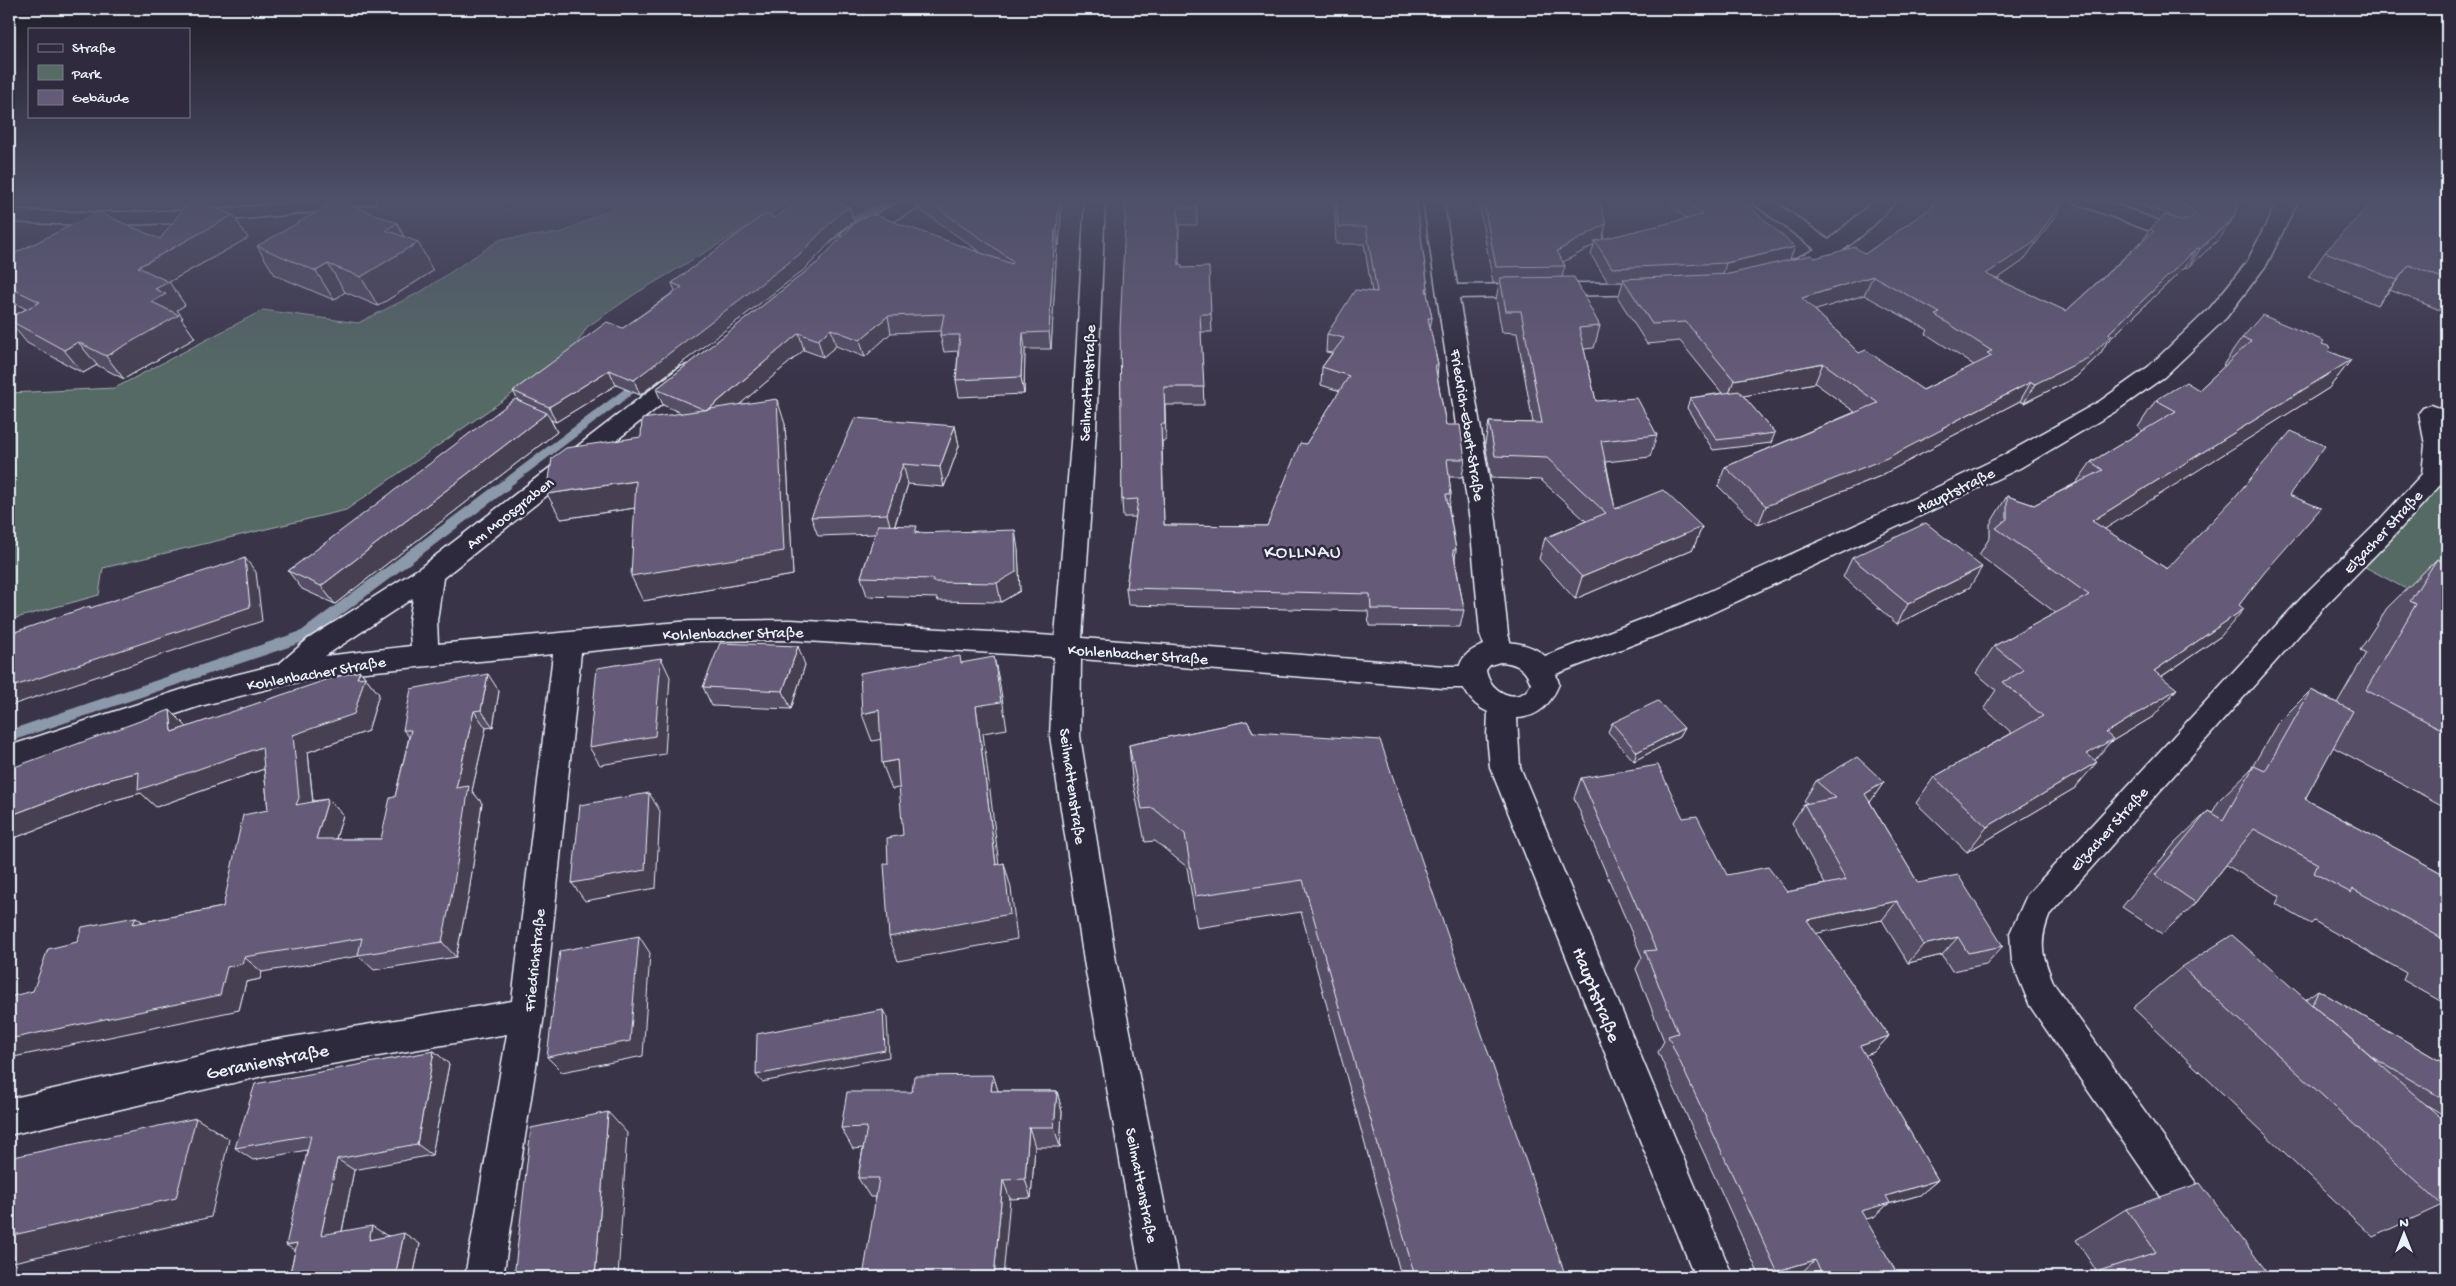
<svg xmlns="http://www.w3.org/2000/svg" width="2456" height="1286" viewBox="0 0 2456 1286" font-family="'Gochi Hand',sans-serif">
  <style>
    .green { fill: #566b65; stroke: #9faeae }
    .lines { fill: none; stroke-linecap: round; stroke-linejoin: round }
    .stream-far1 { stroke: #8b99ab; stroke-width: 9 }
    .stream { stroke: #8b99ab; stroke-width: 11 }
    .minor-casing { stroke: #e8f1f8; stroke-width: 3 }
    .tertiary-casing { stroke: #e8f1f8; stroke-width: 3 }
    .minor { fill: #2f2a3d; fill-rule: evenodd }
    .tertiary { fill: #2f2a3d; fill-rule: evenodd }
    .wall { fill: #574d66; stroke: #e8f1f8; fill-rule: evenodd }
    .shaded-wall { fill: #473f53; stroke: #e8f1f8 }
    .building { fill: #655a77; stroke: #e8f1f8; fill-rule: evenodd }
    .labels { text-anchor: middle; stroke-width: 5; stroke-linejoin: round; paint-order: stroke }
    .street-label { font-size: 16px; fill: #e8f1f8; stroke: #2f2a3d }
    .quarter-label { font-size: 19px; letter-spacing: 1px; fill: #e8f1f8; stroke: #2f2a3d }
    .near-street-label { font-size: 19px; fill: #e8f1f8; stroke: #2f2a3d }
  </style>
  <rect width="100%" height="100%" fill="#3a3449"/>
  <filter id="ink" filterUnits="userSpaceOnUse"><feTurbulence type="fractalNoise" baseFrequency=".02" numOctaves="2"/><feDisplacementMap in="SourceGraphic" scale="10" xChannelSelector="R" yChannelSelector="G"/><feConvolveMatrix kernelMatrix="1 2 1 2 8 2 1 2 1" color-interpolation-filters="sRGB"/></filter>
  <g filter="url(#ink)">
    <path class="green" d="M631,199H795L635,294L587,327L572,352L346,510L103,568L99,595L9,620V393L115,388L263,310L358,323L422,291L501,239L561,233Z
      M2447,465V611L2354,561Z"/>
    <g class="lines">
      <path class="stream-far1" d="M829,240L849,224L899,199
        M503,486L641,382"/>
      <path class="stream" d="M9,736L304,636L505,485"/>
      <defs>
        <path id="minor" d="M324,199H377L374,203L367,205C248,222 129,229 9,222V210C114,215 219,212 324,199Z
          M905,199H931L928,203L858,239L851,241L844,239L841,235L844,231Z
          M1085,199H1105L1096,430L1082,638L1443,666H1471L1481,669L1485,677L1481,685L1471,688H1443L1081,659L1080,736L1116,961L1179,1277H1141L1084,961L1050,736L1054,657L791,640L690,641L581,652L544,1015L503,1277H465L507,1034L267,1075L9,1135V1099L267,1041L512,1001L553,654L345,674L288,684L200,706L9,770V746L199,684L279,664L308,639L421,567L680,367L688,365L696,367L699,372L696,377L443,578L437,621L438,644L690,621L791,620L1055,636L1072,430ZM413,598L409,621L411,646L325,656Z
          M1423,199H1443L1457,285L1659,282L1667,283L1670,288L1667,293L1659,294L1459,298L1496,521L1508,634L1513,651L1509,659L1499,662L1489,659L1480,634L1470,521Z
          M1747,199H1771L1829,240L1876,199H1897C1878,227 1808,285 1773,276L1769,272C1773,266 1806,255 1815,249Z
          M2072,199H2101L2178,228L2181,232L2178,236L2171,238L2164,236L2075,203Z
          M2431,405L2439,408C2449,422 2452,467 2443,482L2391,539L2325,606L2050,914C2038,943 2042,956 2054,984L2253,1263L2258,1277H2216L2030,1006L2012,962L2010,933L2027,895L2307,592L2373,527L2422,474L2425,445L2419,413L2423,408Z"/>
        <path id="tertiary" d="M2279,199H2299L2267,264L2226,318L2164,377L2116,411L2020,468L1920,516L1697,620L1556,674L1559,684C1551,703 1540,717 1517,718L1520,767L1733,1277H1695L1490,767L1487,736L1488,712C1479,708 1471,701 1466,692C1435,644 1515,628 1545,656L1677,606L1902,504L2002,456L2100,401L2148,367L2210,308L2247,262ZM1500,662C1517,663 1525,668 1531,684C1520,708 1488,691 1486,670L1490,665Z"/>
      </defs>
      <use href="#minor" class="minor-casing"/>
      <use href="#tertiary" class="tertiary-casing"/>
      <use href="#minor" class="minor"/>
      <use href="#tertiary" class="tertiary"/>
    </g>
    <path class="wall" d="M917,199H1062L1059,246H1057L1051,349H1025L1024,394L959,397L956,380L958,351L944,352L940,335L941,331L891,333L865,357L836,346L823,357L804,350L740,404L785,424L793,575L643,601L635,508L561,519L641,437L681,413L663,405L656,389L817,263L980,252L919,209Z
      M1126,199H1197V225H1179V265L1211,314L1212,332H1201L1204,405H1165L1166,441H1162L1164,525L1267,526L1306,444L1340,391L1321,385L1322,367L1332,353L1326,352L1327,334L1372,292L1364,244H1336L1334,199H1416L1428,288L1427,294L1432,318L1430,329L1438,365L1437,376L1446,425L1465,459L1462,477H1449L1451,494L1449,508L1456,550L1455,559L1464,610L1460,627L1369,626L1368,611L1128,605L1126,588L1136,517H1123L1122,500Z
      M1478,199H1599L1606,224L1603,239L1686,219L1665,199H1741L1790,260L1865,254L1932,207L1935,202L2058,212L2023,261L1997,279L2066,311L2143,240L2150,229L2170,217L2171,215L2121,199H2239L2233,218L2221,237L2188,268L2185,267L2107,342L2100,354L2076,377L2024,403L2020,401L1935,445L1933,448L1878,477L1758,525L1718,486L1725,467L1855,412L1815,383L1743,396L1775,433L1771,443L1713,450L1687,408L1690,398L1722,393L1680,341L1647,344L1618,298L1623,282H1608L1591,255L1594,245L1563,262L1565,266L1562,277L1600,326L1594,348L1584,349L1596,401L1657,435L1650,457L1606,462L1615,509L1702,527L1693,549L1575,599L1539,559L1545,538L1586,521L1541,480L1491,478L1485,443L1489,422L1533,423L1517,333L1502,332L1496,299L1499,283H1493ZM1864,295L1928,330L1926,334L1974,365L1923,390L1859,353L1815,310Z
      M2447,199V301L2440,310L2390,290L2377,305L2308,277L2325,252Z
      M233,215L248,238L169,282L185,305L177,310L183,318H181L195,338L124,379L97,365L83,373L27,343L9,321V318L26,309L9,300V256L160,239Z
      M775,218L854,222L845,227L805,269L640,395L616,385L556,422L551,420L557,432L335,604L302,589L288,571L518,400L513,391L623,328L675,291L672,283Z
      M397,223L404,237L433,271L378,306L345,292L334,300L275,275L257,246Z
      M2242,338L2322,344L2328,351L2351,360L2329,388L2104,529L2167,569L2289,495L2261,576L2239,605L2221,636L2161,677L2154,716L2109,743L2095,760L2075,788L1967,852L1916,803L1934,777L2012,733L1984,708L1996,690L1976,673L1994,646L2056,613L1979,555L1990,537V524L2007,496L2034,505L2076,483L2091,462L2143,431L2138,427L2156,400L2199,390L2225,366L2223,365Z
      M955,426L959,446L944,487L908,484L895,525L919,532L1018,550L1020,591L1001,602L938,601L937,598L867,596L861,577L875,534L818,536L811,517Z
      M1852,558L1970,587L1897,624L1843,577Z
      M2437,559L2447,564V808L2333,747L2305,799L2447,876V999L2442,1002L2403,980L2406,973L2314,921L2311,924L2276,904L2280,896L2226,865L2196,903L2162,934L2122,907L2175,843L2208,811L2212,813L2220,799L2251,769L2277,724L2311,690L2337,703L2366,653L2360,650L2387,608Z
      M805,665L791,709L712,706L703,687Z
      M360,671L379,694L368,731L308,752L313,801L328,799L343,815L336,839H381L395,797L409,737L403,730L499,691L493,727L486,728L472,791L482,803L468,899L456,957L374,970L359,956L262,972L260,979L246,982L239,1010L33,991L77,942L136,917L143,922L223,907L268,810L264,769L156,807L141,793L115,800L9,840V769L187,727Z
      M1247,721L1566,1277L1401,1275L1301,912L1197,928L1187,867L1155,841L1145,842L1132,778L1129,745Z
      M1612,723L1684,728L1679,737L1634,761L1608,732Z
      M1581,778L1683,818L1727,875L1787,892L1825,884L1792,823L1804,804L1807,803L1804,801L1816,781L1884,782L1870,802L1918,883L2003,946L1986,964L1952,971L1942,955L1908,963L1882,920L1816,933L1889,1036L1874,1052L1865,1055L1938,1180L1920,1195L1888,1204L1874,1217L1865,1219L1899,1277H1803L1801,1273L1786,1277H1760L1658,1052L1664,1041L1636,969L1642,957L1574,798Z
      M2182,967L2306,1000L2307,998L2318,990L2447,1065V1117L2425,1104L2442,1205L2373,1237L2133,1008Z
      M434,1051L449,1064L432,1155L354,1170L342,1232L389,1236L420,1244L413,1277H289L295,1251L307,1150L253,1160L235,1148Z
      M993,1075L998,1091H1057L1062,1112L1060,1147H1035L1031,1198L1010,1199L870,1197L858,1178L863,1148L853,1149L841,1128L912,1092Z
      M2126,1209L2266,1277H2087L2097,1272L2076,1240Z"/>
    <path class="shaded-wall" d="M1059,199H1062L1059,246L1057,230Z
      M2064,199H2065L2058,212L2023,261L1977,293L1986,274Z
      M850,207L854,222L845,227L805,269L640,395L634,380L841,212Z
      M233,215L248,238L169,282L185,305L177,310L183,318H181L195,338L124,379L106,356L152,302L138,267Z
      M2233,218L2221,237L2188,268L2200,249Z
      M397,223L410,248L418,242L433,271L378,306L361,277L386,230Z
      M1606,224L1602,240L1595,241L1594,245L1556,266L1557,251Z
      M1055,230L1057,246L1051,349L1049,332Z
      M1795,247L1789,261L1722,277L1726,263Z
      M2197,248L2185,267L2107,342L2100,354L2076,377L2024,403L2035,384L2108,334Z
      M328,264L345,292L334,300L316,271Z
      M2409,265L2390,290L2377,305Z
      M1873,276L1864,295L1794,317L1802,298Z
      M888,316L891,333L865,357L860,340Z
      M831,329L836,346L823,357L818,340Z
      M799,333L804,350L713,427L707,411Z
      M1023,333L1025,349L1024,394L1021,377Z
      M78,342L97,365L83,373L64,350Z
      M2351,360L2329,388L2073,549L2092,521Z
      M1823,363L1815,383L1727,399L1734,380Z
      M609,370L616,385L556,422L549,407Z
      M2031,382L2020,401L1935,445L1933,448L1878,477L1758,525L1766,506L1942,428Z
      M777,399L785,424L793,575L643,601L631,576Z
      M547,413L557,432L335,604L321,586Z
      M955,426L959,446L944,487L940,467Z
      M903,464L908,484L892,533L887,514Z
      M636,481L648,506L561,519L547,494Z
      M1702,527L1693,549L1575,599L1582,577Z
      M1015,530L1018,550L1020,591L1001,602L997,583Z
      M245,558L256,572L262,621L9,706V688Z
      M1982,567L1970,587L1897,624L1908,604Z
      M2244,609L2221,636L2131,697L2154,671Z
      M798,646L805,665L791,709L783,691Z
      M994,657L1000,685L1007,729L983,733L1002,890L996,865L976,706Z
      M661,658L670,677L665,754L600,765L589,747Z
      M360,671L379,694L368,731L308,752L314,815L296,805L293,735L357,678Z
      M488,674L499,691L493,727L481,710Z
      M2177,689L2154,716L2109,743L2091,765L2065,780L2106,733Z
      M170,710L187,727L172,732Z
      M879,710L888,738L872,741L862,714Z
      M474,711L486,728L472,791L482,803L468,899L456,957L442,942L456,788Z
      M1684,728L1679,737L1634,761L1637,752Z
      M262,747L278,764L156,807L141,793L115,800L9,840V816L96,783L139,772Z
      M897,760L905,787L892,789L882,763Z
      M2097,762L2075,788L1967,852L1987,827Z
      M1884,782L1871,801L1852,813L1865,794Z
      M649,793L660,811L656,888L585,901L572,883Z
      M328,799L343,815L331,855L316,839Z
      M1004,863L1011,888L1017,939L898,961L889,937Z
      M1897,901L1882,920L1794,938L1807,920Z
      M136,917L155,932L133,924Z
      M639,936L650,953L643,1056L562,1072L547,1057Z
      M1958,937L1942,955L1908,963L1923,945Z
      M244,957L262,972L260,979L246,982L239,1010L9,1058V1039L227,967Z
      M883,1010L887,1018L889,1057L762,1082L756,1075Z
      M1889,1036L1874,1052L1845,1063L1860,1046Z
      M434,1051L449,1064L432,1155L417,1144Z
      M993,1075L1000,1097L991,1091Z
      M1057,1091L1062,1112L1060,1147L1054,1127Z
      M608,1112L627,1133L618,1277H595Z
      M196,1118L229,1139L211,1217L9,1263V1236Z
      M1029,1127L1035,1147L1031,1198L1025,1179Z
      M337,1159L354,1170L339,1246L321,1235Z
      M1003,1180L1010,1199L1003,1277H994Z
      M1938,1180L1920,1195L1888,1204L1874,1217L1845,1225L1861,1211L1886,1196Z
      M372,1226L389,1237L369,1240Z
      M404,1233L420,1244L413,1277H395Z
      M297,1243L304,1256L286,1245Z
      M1815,1260L1801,1273L1786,1277H1770L1777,1271Z"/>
    <path class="building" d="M801,199H828L850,207L841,212L800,254L634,380L609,370L549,407L513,391L607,322L623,328L682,287L672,283L765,214L775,218Z
      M925,199H1059L1057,230H1055L1049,332L1023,333L1021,377L956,380L960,335H940L944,314L888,316L860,340L831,329L818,340L799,333L709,409L705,410L656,389L817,263L857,221L872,214L1012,264L1013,261Z
      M1126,199H1197V208H1178L1179,265H1182V268L1209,267L1211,314H1200L1204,387H1164L1165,424H1161L1164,525L1267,526L1300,443L1306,444L1349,376L1322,367L1344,338L1327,334L1355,290L1377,292L1366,227H1338L1336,199H1416L1428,288H1426L1432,318H1428L1438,365H1435L1446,425H1460L1465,459H1447L1451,494H1446L1456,550H1453L1464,610L1371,609L1370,594L1126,588L1138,499L1122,500L1120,329Z
      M1483,199H1599L1606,224L1557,251L1565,266L1496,267Z
      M1684,199H1741L1795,247L1726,263L1612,268L1595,241L1702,215Z
      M1939,199H2064L2033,243L1986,274L2066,311L2154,231L2150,229L2165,215L2183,221L2191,218L2195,213L2190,208L2178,203L2182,199H2239L2241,200L2233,218L2200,249L2197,248L2108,334L2112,335L2088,358L2035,384L2031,382L1942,428L1943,429L1887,458L1766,506L1725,467L1878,403L1823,363L1734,380L1686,322L1652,324L1623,279L1729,274L1811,255L1815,258L1855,247L1865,254L1938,203L1935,202ZM1873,276L1940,313L1935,315L1992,351L1987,353L1992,356L1923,390L1866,350L1859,353L1802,298Z
      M2375,199H2447V280L2409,265L2397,280L2325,252Z
      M190,200H196L233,215L138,267L169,282L155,289L166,294L152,302L179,315L106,356L78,342L64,350L9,320V318L40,302L9,287V256L98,212L160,239Z
      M338,200L397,223L386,230L418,242L361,277L328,264L316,271L257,246Z
      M1574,277L1600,326L1579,328L1596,401L1637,398L1657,435L1601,441L1615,509L1663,490L1702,527L1582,577L1545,538L1606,513L1547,458L1495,456L1489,422L1542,423L1521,311H1506L1500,278Z
      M2262,315L2324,341L2322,344L2331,347L2328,351L2351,360L2092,521L2167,569L2234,498L2291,431L2325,446L2289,495L2321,508L2264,573L2239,605L2244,609L2154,671L2177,689L2106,733L2113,739L2087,754L2097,762L1987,827L1934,777L2043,716L2003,682L2024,670L1994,646L2089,595L1996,528L2007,519V496L2034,505L2103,470L2091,462L2176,411L2156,400L2186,382L2199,390L2251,341L2242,338Z
      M1739,391L1775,433L1717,440L1690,398Z
      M515,399L547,413L321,586L288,571Z
      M777,399L784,551L631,576L636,481L547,494L552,458L566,448L641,437L642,419Z
      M855,418L955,426L940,467L903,464L887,514L811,517Z
      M1926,523L1982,567L1908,604L1852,558Z
      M878,525L917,526L915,533L1015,530L1016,572L997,583L933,582V579L861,577Z
      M245,558L250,607L9,688V634L90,606V608Z
      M2437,559L2447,564V732L2366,690L2416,604L2410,601Z
      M720,643L798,646L783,691L703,687Z
      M960,656L961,663L994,657L1001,702L976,706L996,865L1004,863L1010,914L889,937L884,864H888L887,838L903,835L897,760L882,763L879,710L862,714L860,673Z
      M661,658L655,736L589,747L597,668Z
      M360,671L357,678L365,677L354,714L293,735L299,798L296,805L328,799L316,839H381L390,798L395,797L411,730H403L411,689L488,674L481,710L474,711L456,788L469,786L454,883L442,942L358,955L362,938L244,957L242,964L227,967L220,995L9,1039V997L33,991L48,949L77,942L82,927L136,917L133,924L223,907L243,815L268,810L262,747L138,790L139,772L96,783L9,816V769L170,710L172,732L332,678Z
      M2311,690L2353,711L2305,799L2447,876V941L2353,889L2351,893L2314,873L2318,864L2254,829L2196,903L2155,875L2208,811L2223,820L2254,766L2265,771Z
      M1658,701L1684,728L1637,752L1612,723Z
      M1247,721L1253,732L1380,740L1566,1277H1392L1414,1273L1303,880L1195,896L1185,834L1153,808L1142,809L1129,745Z
      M1857,757L1884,782L1865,794L1918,883L1958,875L2003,946L1968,953L1958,937L1923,945L1897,901L1807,920L1889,1036L1860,1046L1938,1180L1886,1196L1890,1203L1861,1211L1899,1277H1824L1815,1260L1777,1271L1668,1036L1678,1033L1645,951L1656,950L1581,778L1658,765L1683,818L1697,816L1727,875L1768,867L1787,892L1846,880L1804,804L1836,798L1816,781Z
      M649,793L645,870L572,883L580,805Z
      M2232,935L2447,1123V1201L2442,1205L2182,967Z
      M639,936L630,1041L547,1057L560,951Z
      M2318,990L2447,1065V1101L2372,1057L2312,1005Z
      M883,1010L885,1050L756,1075L757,1034Z
      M434,1051L417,1144L337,1159L321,1235L372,1226L369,1240L404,1233L395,1277H289L297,1243L286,1245L311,1135L235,1148L255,1084Z
      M993,1075L991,1091H1057L1054,1127H1029L1025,1179L1003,1180L994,1277H863L879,1178H858L867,1127L841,1128L847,1092H912L914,1076Z
      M608,1112L595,1277H514L531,1128Z
      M196,1118L176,1198L9,1236V1158Z
      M2200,1183L2270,1276L2265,1277H2103L2099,1271L2156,1252L2126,1209Z"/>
  </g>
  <linearGradient id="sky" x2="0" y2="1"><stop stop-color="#201d28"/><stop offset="0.53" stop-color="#4f506a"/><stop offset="1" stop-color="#4f506a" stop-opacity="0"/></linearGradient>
  <rect width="2456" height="379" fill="url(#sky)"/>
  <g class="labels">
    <g class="street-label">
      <text transform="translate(1086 383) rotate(-87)" y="6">Seilmattenstraße</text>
      <text transform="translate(1469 425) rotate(81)" y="6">Friedrich-Ebert-Straße</text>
      <text transform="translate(1955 489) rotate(-26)" y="6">Hauptstraße</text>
      <text transform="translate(509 512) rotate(-38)" y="6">Am Moosgraben</text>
      <text transform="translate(2382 531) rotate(-47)" y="6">Elzacher Straße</text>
      <text transform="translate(733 632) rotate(-1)" y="6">Kohlenbacher Straße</text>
      <text transform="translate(1138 653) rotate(4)" y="6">Kohlenbacher Straße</text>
      <text transform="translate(316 672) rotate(-10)" y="6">Kohlenbacher Straße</text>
      <text transform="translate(1074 786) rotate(82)" y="6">Seilmattenstraße</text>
      <text transform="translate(2108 828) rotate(-48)" y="6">Elzacher Straße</text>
      <text transform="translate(533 960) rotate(-84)" y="6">Friedrichstraße</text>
      <text transform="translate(1143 1185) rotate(79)" y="6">Seilmattenstraße</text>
    </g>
    <g class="quarter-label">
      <text x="1303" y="557">KOLLNAU</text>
    </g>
    <g class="near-street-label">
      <text transform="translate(1598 994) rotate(68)" y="7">Hauptstraße</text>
      <text transform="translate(267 1060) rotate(-11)" y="7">Geranienstraße</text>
    </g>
  </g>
  <rect width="2456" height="1286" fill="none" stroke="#2f2a3d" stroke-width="30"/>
  <rect x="15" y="15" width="2426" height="1256" fill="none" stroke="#e8f1f8" stroke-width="2" filter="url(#ink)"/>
  <rect x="28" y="28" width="162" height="90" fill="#2f2a3d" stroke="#797a88"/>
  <rect x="38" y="44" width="25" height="8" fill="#2f2a3d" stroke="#797a88"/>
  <text x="72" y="52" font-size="15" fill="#e8f1f8">Straße</text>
  <rect x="38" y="65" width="25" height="15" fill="#566b65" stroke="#797a88"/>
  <text x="72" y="78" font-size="15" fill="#e8f1f8">Park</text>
  <rect x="38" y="90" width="25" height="15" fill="#655a77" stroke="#797a88"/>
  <text x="72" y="102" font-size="15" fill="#e8f1f8">Gebäude</text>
  <g transform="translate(2404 1234)" stroke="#2f2a3d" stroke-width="4" paint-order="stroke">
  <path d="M0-4L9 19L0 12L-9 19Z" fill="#e8f1f8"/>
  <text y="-8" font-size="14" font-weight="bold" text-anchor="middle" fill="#e8f1f8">N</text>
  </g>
</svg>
